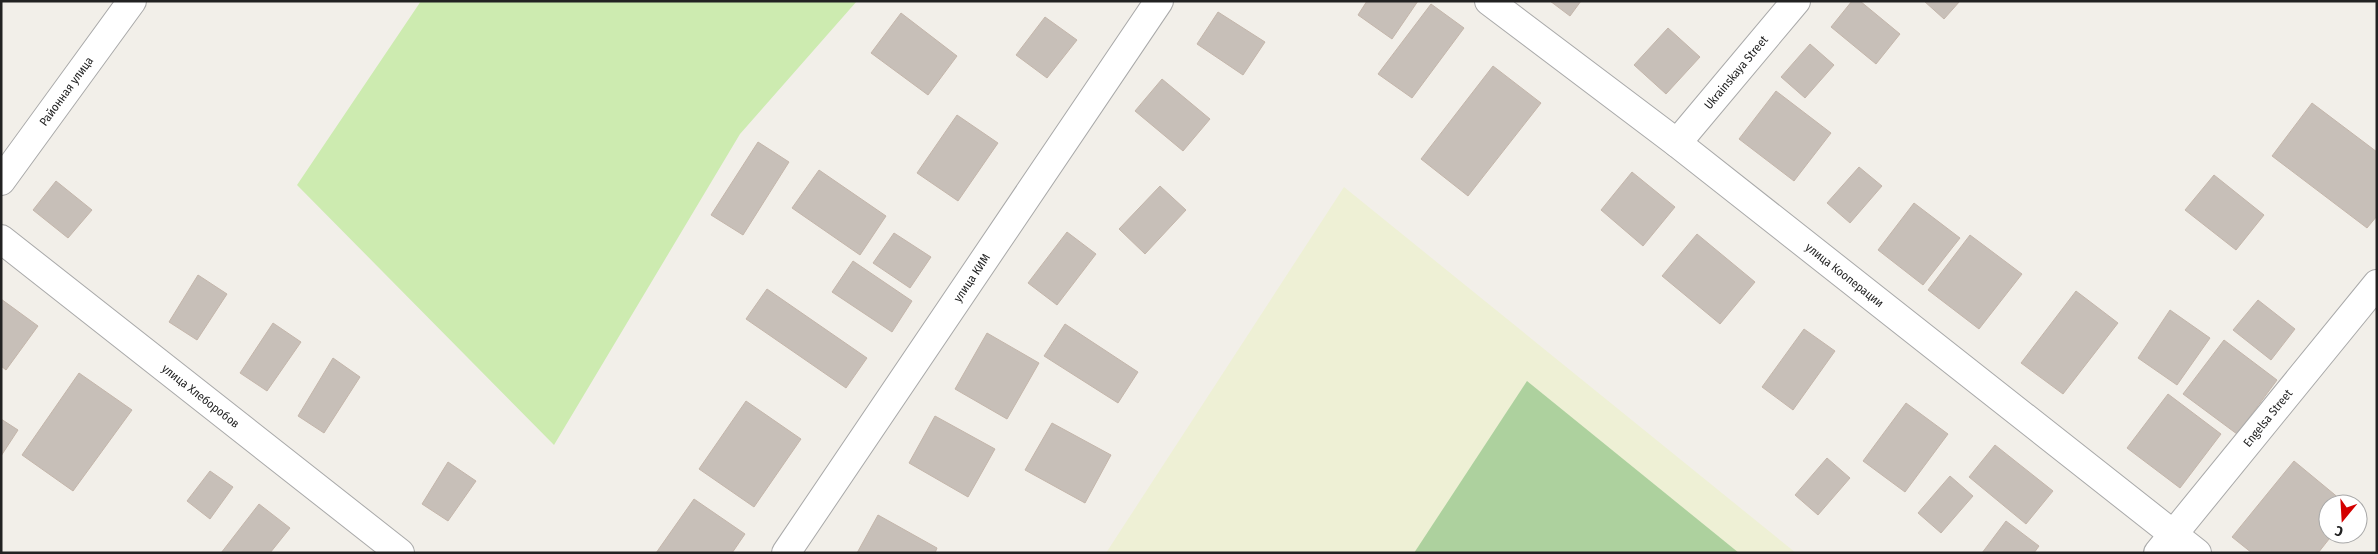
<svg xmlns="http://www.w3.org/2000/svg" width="2378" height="554" viewBox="0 0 2378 554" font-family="'Fira Sans Condensed',sans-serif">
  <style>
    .farmland { fill: #eef0d5 }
    .grass { fill: #cdebb0 }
    .forest { fill: #add19e }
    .building { fill: #c7bfb8; stroke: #c4b6ab }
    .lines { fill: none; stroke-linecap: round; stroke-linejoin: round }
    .minor-casing { stroke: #a9a9a9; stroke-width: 30 }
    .minor { stroke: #fff; stroke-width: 28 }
    .labels { text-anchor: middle; stroke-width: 4; stroke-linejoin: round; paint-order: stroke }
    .street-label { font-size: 12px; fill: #222; stroke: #fff }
  </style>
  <rect width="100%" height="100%" fill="#f2efe9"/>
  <path class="farmland" d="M1344,187L1796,553H1106Z"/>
  <path class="grass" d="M421,1H857L740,134L554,445L297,185Z"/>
  <path class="forest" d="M1527,381L1739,553H1414Z"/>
  <path class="building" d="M1367,1H1418L1392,39L1358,15Z
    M1550,1H1581L1570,16Z
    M1852,1H1860L1900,34L1876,64L1831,27Z
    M1924,1H1960L1944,19Z
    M1431,4L1464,28L1412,98L1378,74Z
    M1218,12L1265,42L1243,75L1197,44Z
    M901,13L957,56L928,95L871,53Z
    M1045,17L1077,40L1047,78L1016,55Z
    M1668,28L1700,57L1666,94L1634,65Z
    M1810,44L1834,65L1805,98L1781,77Z
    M1493,66L1541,103L1468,196L1421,159Z
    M1162,79L1210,119L1183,151L1135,111Z
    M1776,91L1831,133L1794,181L1739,139Z
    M2312,103L2377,152V216L2367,228L2272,156Z
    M957,115L998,143L958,201L917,173Z
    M758,142L789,162L743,235L711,215Z
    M1859,167L1882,186L1850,223L1827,203Z
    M819,170L886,216L860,255L792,208Z
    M1632,172L1675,207L1643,246L1601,210Z
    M2214,175L2264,215L2236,250L2185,210Z
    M56,181L92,210L68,238L33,210Z
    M1160,186L1186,210L1145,254L1119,229Z
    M1914,203L1960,238L1923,285L1878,250Z
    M1067,232L1096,254L1057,305L1028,283Z
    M894,233L931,257L910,288L873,263Z
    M1697,234L1755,282L1720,324L1662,276Z
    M1970,235L2022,274L1979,329L1928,290Z
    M853,261L912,301L892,332L832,292Z
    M198,275L227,294L197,340L169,322Z
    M767,289L867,358L846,388L746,319Z
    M2076,291L2118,323L2063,394L2021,363Z
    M1,299L38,326L6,370L1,366Z
    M2258,300L2295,329L2271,360L2233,330Z
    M2170,310L2210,338L2177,385L2138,358Z
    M273,323L301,342L267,391L240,373Z
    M1065,324L1138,372L1118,403L1044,356Z
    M1804,329L1835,351L1793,410L1762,387Z
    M987,333L1039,363L1007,419L955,389Z
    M2224,340L2277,380L2237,434L2183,394Z
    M333,358L360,377L324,433L298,416Z
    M79,373L132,410L73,491L22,455Z
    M2168,394L2221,434L2180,488L2127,448Z
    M746,401L801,439L754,507L699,469Z
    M1906,403L1948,434L1905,492L1863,461Z
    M935,416L995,449L968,497L909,463Z
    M1,419L18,430L1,456Z
    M1052,423L1111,455L1085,503L1025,470Z
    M1995,445L2053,491L2026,524L1969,477Z
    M1827,458L1850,478L1818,515L1795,495Z
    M2294,461L2346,504H2328V534H2333L2318,553H2252L2232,537Z
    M448,462L476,481L448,521L422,504Z
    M210,471L233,487L210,519L187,501Z
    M1950,476L1973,496L1941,533L1918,513Z
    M694,499L745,534L732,553H656Z
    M259,504L290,528L270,553H221Z
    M878,515L937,548L935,553H857Z
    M2006,521L2039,546L2034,553H1982Z"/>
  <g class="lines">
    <defs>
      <g id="minor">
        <path id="s1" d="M1489,1L1677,143L2197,553"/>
        <path id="s2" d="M1677,143L1796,1"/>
        <path id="s3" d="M1,181L132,1"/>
        <path id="s4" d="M1,239L400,553"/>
        <path id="s5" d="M786,553L1159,1"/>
        <path id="s6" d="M2158,553L2377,284"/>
      </g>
    </defs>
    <use href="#minor" class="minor-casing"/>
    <use href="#minor" class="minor"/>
  </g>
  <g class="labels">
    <g class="street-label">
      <text dy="4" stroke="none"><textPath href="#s2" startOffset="92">Ukrainskaya Street</textPath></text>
      <text dy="4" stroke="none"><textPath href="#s3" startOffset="111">Районная улица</textPath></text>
      <text dy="4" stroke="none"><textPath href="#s1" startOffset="449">улица Кооперации</textPath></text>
      <text dy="4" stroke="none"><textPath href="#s5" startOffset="332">улица КИМ</textPath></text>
      <text dy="4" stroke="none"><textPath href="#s4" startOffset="254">улица Хлеборобов</textPath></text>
      <text dy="4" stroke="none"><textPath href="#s6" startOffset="174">Engelsa Street</textPath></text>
    </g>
  </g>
  <rect width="2378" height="554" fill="none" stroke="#222222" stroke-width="5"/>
  <g transform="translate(2343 519) rotate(198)"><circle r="24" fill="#ffffff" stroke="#a7a7a7"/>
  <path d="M0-4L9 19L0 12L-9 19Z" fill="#d40000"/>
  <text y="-8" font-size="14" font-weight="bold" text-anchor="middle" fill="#222222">С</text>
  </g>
</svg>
